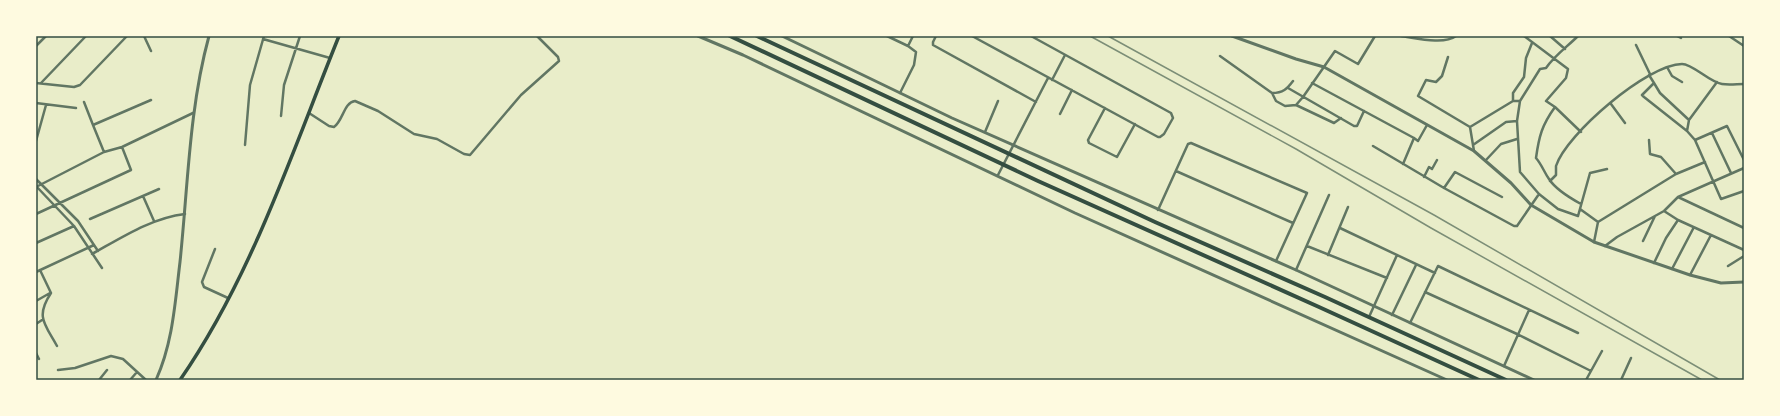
<svg xmlns="http://www.w3.org/2000/svg" width="1780" height="416" viewBox="0 0 1780 416" font-family="Cabin,sans-serif">
  <style>
    .lines { fill: none; stroke-linecap: round; stroke-linejoin: round }
    .minor { stroke: #617663; stroke-width: 2.5 }
    .tertiary { stroke: #617663; stroke-width: 3 }
    .secondary { stroke: #344e41; stroke-width: 3.5 }
    .primary { stroke: #344e41; stroke-width: 4 }
    .rail { stroke: #7c8e77; stroke-width: 1.5 }
    .neatline { fill: none; stroke: #344e41; stroke-width: 1.5 }
  </style>
  <rect width="100%" height="100%" fill="#e9edc9"/>
  <g class="lines">
    <path class="minor" d="M144,36L151,51
      M887,36L908,46L916,52L914,65L900,93
      M936,36L933,42V45L1036,102
      M972,36L1158,137H1160L1164,134L1173,118L1171,113L1031,36
      M1401,36C1416,38 1444,45 1456,36
      M1524,36L1568,69L1566,78L1546,101L1555,107L1581,132
      M1550,36L1565,49
      M1578,36C1567,47 1555,55 1546,68L1540,69L1520,101L1517,121L1520,172L1539,194L1558,209L1578,216L1590,173L1607,169
      M1677,36L1681,38
      M1729,36L1744,46
      M263,39L330,58
      M1636,45L1650,74
      M36,46L46,36
      M908,46L913,36
      M1220,56L1272,93L1276,101L1285,106L1296,105L1303,97L1335,51L1358,64L1375,36
      M1448,57L1442,76L1436,82L1426,80L1418,96L1470,127L1474,151
      M1667,67L1672,76L1682,82
      M1649,75L1654,83
      M1052,80L1065,55
      M1717,82L1689,120L1687,131L1695,140L1721,199L1744,191
      M36,83L74,87L80,85L127,36
      M41,83L86,36
      M1312,83L1414,138
      M1288,88L1354,126H1357L1364,111
      M1272,93C1283,93 1287,89 1293,81
      M1513,101V93L1524,77L1526,58L1532,43
      M84,102L93,125
      M36,103L76,108
      M1611,104L1625,123
      M1296,105L1334,123L1341,118
      M1555,107C1542,125 1539,136 1536,158C1542,165 1544,172 1549,179C1556,190 1570,198 1581,204
      M1105,108L1088,140L1089,143L1117,157L1135,124
      M309,113L329,126L334,127C343,121 344,102 355,101L378,111L414,134L437,139L464,154L470,155L521,95L559,61L558,57L537,36
      M1060,114L1072,90
      M281,116L284,85L300,36
      M1470,127L1513,101H1520
      M1687,131L1644,97L1642,95L1654,83L1660,93L1689,120
      M985,132L998,101
      M1712,133L1731,173
      M1649,140L1650,154L1661,157L1676,174
      M1695,140L1727,126L1744,160
      M36,141L46,105
      M245,145L250,85L264,36
      M1473,145L1506,122L1517,121
      M1373,146L1444,188L1514,226H1517L1539,194
      M104,152L93,125L151,100
      M1486,160L1501,144L1517,139
      M1403,164L1414,138L1418,141L1427,125
      M1176,171L1293,223
      M998,175L1048,78
      M1424,177L1429,167L1432,169L1437,160
      M36,179L78,221L98,251
      M1550,181L1556,175C1556,172 1556,169 1556,166C1566,134 1648,64 1682,64C1693,64 1709,82 1722,84C1729,85 1737,84 1744,84
      M36,186L74,226L102,268
      M36,187L104,152L122,147L193,113
      M1444,188L1455,172L1502,197
      M143,196L154,221
      M1678,197L1744,228
      M1580,209L1598,222
      M1158,210L1188,144L1191,143L1307,193L1276,261
      M1664,211L1678,220L1744,250
      M36,214L131,170L122,147
      M90,219L159,189
      M1340,228L1435,273
      M1643,241L1655,216
      M1594,242L1598,222L1676,174L1705,162
      M36,243L74,226
      M1307,246L1387,278
      M1605,246L1617,237L1664,211L1678,197L1744,168
      M215,249L202,282L204,287L228,298
      M92,254C121,238 151,218 185,214
      M1328,255L1348,207
      M1654,263L1666,238L1678,220
      M1728,266L1744,256
      M1672,269L1694,227
      M40,270L51,293C35,317 45,324 57,346
      M1296,270L1329,195
      M36,272L94,245
      M1690,275L1711,235
      M1425,292L1517,334L1591,371
      M36,301L50,293
      M1392,315L1416,265
      M1369,317L1397,255
      M1410,323L1438,266L1578,333
      M36,324L42,320
      M36,353L39,359
      M1504,366L1529,310
      M58,370L75,368L111,356L123,359L146,380
      M99,380L107,370
      M130,380L137,372
      M1586,380L1602,351
      M1621,380L1631,358"/>
    <path class="tertiary" d="M698,36L743,55L1075,213L1447,380
      M782,36L952,118L1296,270L1534,380
      M1232,36L1296,59L1324,67L1474,151L1511,183L1531,205L1594,242L1690,275L1721,283L1744,282
      M156,380C173,342 175,303 180,262C188,186 189,109 209,36"/>
    <path class="secondary" d="M180,380C252,276 292,152 339,36"/>
    <path class="primary" d="M730,36L1038,181L1319,307L1479,380
      M757,36L1155,222L1325,297L1506,380"/>
    <path class="rail" d="M1090,36L1296,149L1431,228L1702,380
      M1108,36L1434,215L1720,380"/>
  </g>
  <rect width="1780" height="416" fill="none" stroke="#fefae0" stroke-width="74"/>
  <rect x="37" y="37" width="1706" height="342" class="neatline"/>
</svg>
